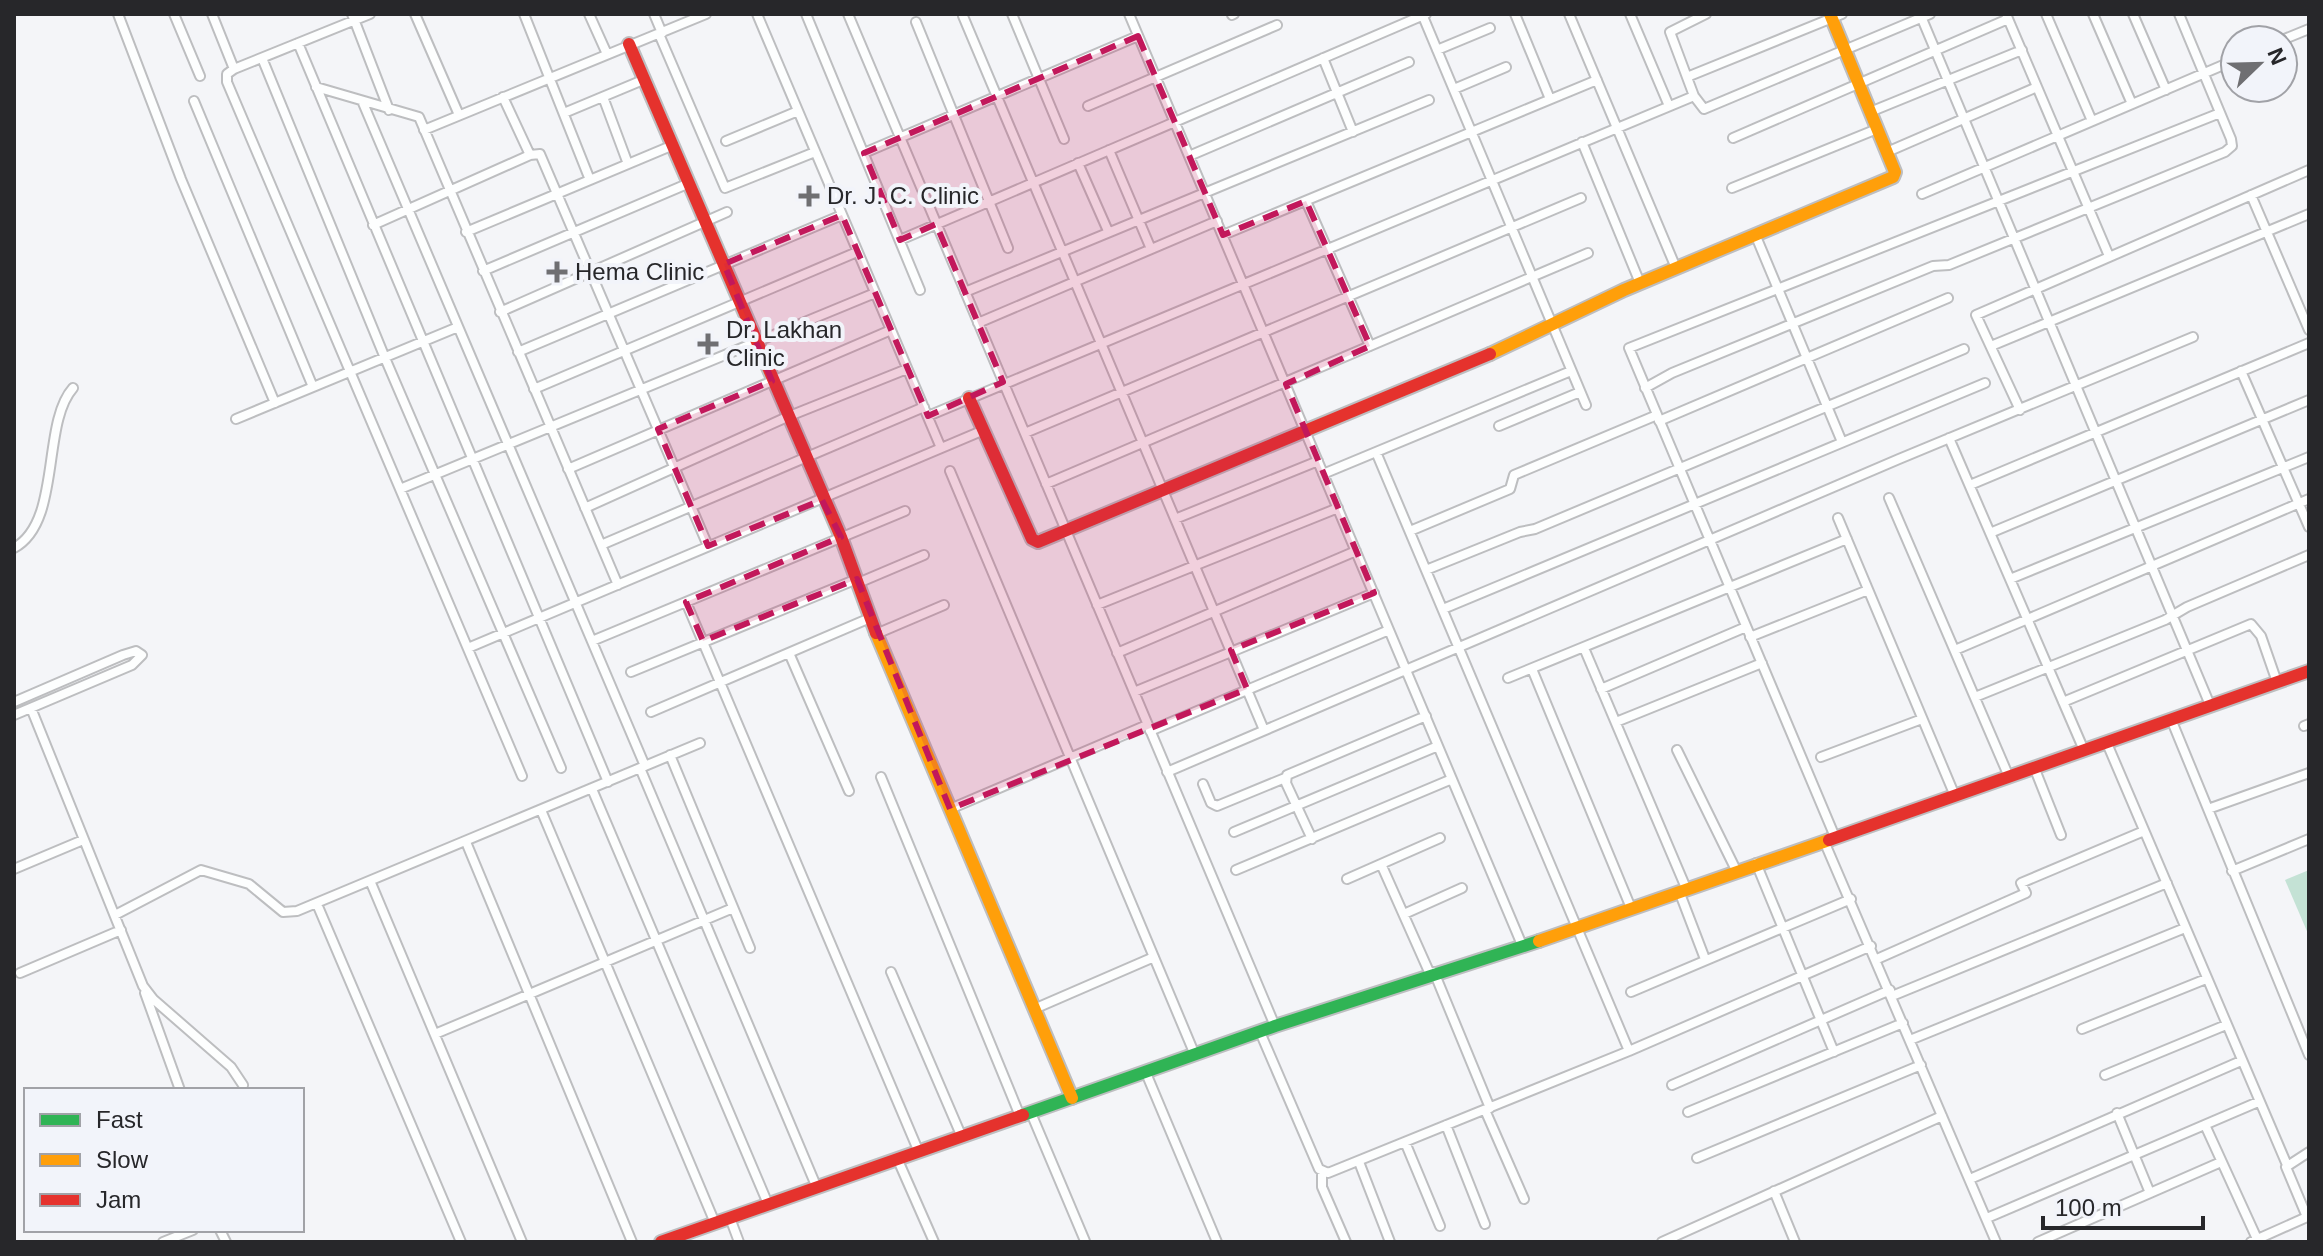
<svg xmlns="http://www.w3.org/2000/svg" width="2323" height="1256" viewBox="0 0 2323 1256" font-family="Arial,sans-serif">
  <style>
    .green { fill: #c4e2d5 }
    .lines { fill: none; stroke-linecap: round; stroke-linejoin: round }
    .street-casing { stroke: #bdbec0; stroke-width: 12 }
    .fast-casing { stroke: #bdbec0; stroke-width: 16 }
    .slow-casing { stroke: #bdbec0; stroke-width: 16 }
    .jam-casing { stroke: #bdbec0; stroke-width: 16 }
    .street { stroke: #fdfefe; stroke-width: 8 }
    .fast { stroke: #30b455; stroke-width: 12 }
    .slow { stroke: #ff9f0a; stroke-width: 12 }
    .jam { stroke: #e5322d; stroke-width: 12 }
    .marked { fill: #c2185b; fill-opacity: 0.2; stroke: #c2185b; stroke-width: 6; stroke-dasharray: 16 10; stroke-linejoin: round }
    .poi-dot { fill: #6f6f72; stroke: #f2f4fa; stroke-width: 3 }
    .labels { text-anchor: middle; stroke-width: 8; stroke-linejoin: round; paint-order: stroke }
    .poi-label { font-size: 24px; fill: #27272a; stroke: #f2f4fa; text-anchor: start }
  </style>
  <rect width="100%" height="100%" fill="#f4f5f8"/>
  <path class="green" d="M2309,870V936L2285,880Z"/>
  <g class="lines">
    <defs>
      <path id="street" d="M118,14L181,179L275,403
        M174,14L200,76
        M212,14L234,69
        M352,14L389,110
        M370,14L234,69L227,74V82L522,776
        M415,14L459,115
        M524,14L590,180
        M589,14L607,54
        M654,14L662,33
        M757,14L941,448
        M806,14L920,290
        M848,14L1275,1026
        M1012,14L1064,139
        M1129,14L1522,945
        M1422,14L1586,405
        M1515,14L1550,99
        M1569,14L1676,268
        M1630,14L1669,106
        M1706,14L1670,32L1694,96L1704,109L1930,14
        M1920,14L2210,705
        M2006,14L2109,256
        M2046,14L2092,121
        M2093,14L2132,104
        M2133,14L2166,90
        M1232,15L1234,14
        M963,16L1264,730
        M916,22L1008,248
        M659,34L725,188L815,152
        M2282,40L2309,29
        M298,43L608,782
        M1437,50L1490,28
        M262,58L385,358L561,768
        M1323,58L1353,132
        M1687,77L1842,14
        M316,87L419,117L618,585
        M1454,89L1506,67
        M503,97L530,155
        M603,97L628,164
        M194,101L313,387
        M363,103L645,766
        M1088,106L1277,25
        M1870,112L2022,50
        M564,113L643,80
        M424,130L706,14
        M1733,138L2008,19
        M726,141L798,111
        M1582,142L1640,283
        M1109,150L1151,249
        M1887,152L2037,87
        M864,153L1138,36
        M1189,156L1409,62
        M1078,163L1108,231
        M1732,188L1877,129
        M1922,194L2235,60
        M2251,195L2309,330
        M1306,201L1370,346
        M373,225L530,155L540,154L708,546
        M466,232L671,146
        M1755,234L1842,442
        M1223,235L1597,80
        M900,240L1426,14
        M483,271L687,184
        M965,292L1429,100
        M500,312L727,212
        M978,323L1217,221
        M1991,346L2309,214
        M518,352L842,215
        M2241,371L2309,527
        M1645,388L1672,373L1933,266L1949,265L2225,152L2232,146L2231,139L2179,14
        M534,389L857,252
        M2020,410L1976,315L2309,170
        M928,416L1694,96
        M236,419L458,327
        M1659,421L1948,298
        M1499,426L1580,392
        M1025,433L1581,198
        M1949,438L2083,748
        M1376,452L1629,1051
        M568,469L891,330
        M950,471L1195,1055
        M1323,474L1571,371
        M1046,484L1588,253
        M1970,485L2309,343
        M400,489L875,293
        M1889,498L2009,777
        M585,508L787,417L907,369
        M1838,518L1955,796
        M1175,519L1318,461
        M1410,531L1510,489L1514,475L1657,415
        M1990,533L2309,400
        M601,545L924,407
        M14,548C62,522 41,424 73,388
        M1426,570L1520,532L1535,529L1964,349
        M2010,579L2309,457
        M858,583L924,555
        M686,602L918,1150
        M1097,605L1338,508
        M1443,609L1985,383
        M876,634L944,605
        M1750,637L1868,590
        M592,641L905,511
        M468,648L984,430
        M1584,648L1686,888
        M1955,650L2309,499
        M789,653L849,791
        M1117,653L1356,551
        M1532,669L1631,908
        M631,672L857,579
        M1508,678L1847,539
        M1601,689L1746,627
        M1134,692L1374,593
        M1975,697L2165,620L2187,607L2309,555
        M14,702L123,655L136,651L142,655L132,665L14,715
        M2063,702L2251,624L2261,636L2277,682
        M31,708L143,986L153,999L231,1067L243,1085
        M651,712L870,618
        M2171,719L2309,1055
        M1616,722L1762,663
        M2304,726L2309,724
        M1150,731L1389,630
        M2106,741L2287,1165
        M1677,750L1736,870
        M670,755L750,948
        M1821,757L1922,719
        M2034,767L2061,835
        M640,768L817,1188
        M1167,772L1899,459L2193,337
        M881,777L1020,1116
        M1203,784L1211,803L1217,806L1285,778
        M592,789L768,1204
        M950,809L1147,725
        M2208,809L2309,773
        M541,810L715,1223
        M1234,832L1438,746
        M1835,837L1629,348L2220,113
        M1312,839L1286,783L1287,775L1426,716
        M1824,841L1996,1242
        M466,842L632,1242
        M1756,863L1834,1052
        M1381,864L1430,974
        M14,869L83,840
        M1236,870L1452,779
        M2232,871L2309,839
        M1347,879L1440,838
        M371,883L522,1242
        M1679,891L1705,959
        M317,904L461,1242
        M1404,914L1462,888
        M115,915L201,870L249,884L283,912L297,911L700,743
        M1877,959L2026,893L2021,883L2144,831
        M891,972L961,1135
        M1434,972L1490,1108
        M20,973L121,930
        M1631,992L1851,899
        M145,993L180,1090
        M1892,996L2167,883
        M1034,1009L1154,957
        M2082,1029L2206,979
        M1260,1032L1319,1169L1328,1173L1629,1051L1871,946
        M435,1034L733,908
        M1910,1040L2185,928
        M1146,1073L1217,1242
        M2105,1075L2226,1025
        M1672,1085L1890,990
        M1485,1110L1524,1199
        M1688,1112L1903,1023
        M1031,1113L1085,1241
        M2117,1113L2150,1193
        M1446,1125L1485,1224
        M2205,1125L2258,1241
        M1405,1142L1440,1226
        M897,1158L934,1242
        M1697,1158L1921,1065
        M1359,1162L1390,1242
        M1322,1171V1187L1346,1242
        M1970,1179L2241,1061
        M1774,1191L1795,1242
        M730,1218L739,1242
        M1987,1218L2258,1102
        M220,1230L226,1242
        M163,1242L193,1230
        M1662,1242L1942,1116
        M2038,1242L2221,1162
        M2251,1242L2307,1217L2286,1167L2309,1152"/>
      <path id="fast" d="M1023,1115L1275,1026L1539,941"/>
      <path id="slow" d="M1490,354L1624,290L1893,177L1895,172L1830,14
        M876,633L1072,1098
        M1539,941L1829,840"/>
      <path id="jam" d="M629,44L841,537L876,633
        M969,398L1032,539L1038,542L1490,354
        M1829,840L2309,671
        M661,1242L1023,1115"/>
    </defs>
    <use href="#street" class="street-casing"/>
    <use href="#fast" class="fast-casing"/>
    <use href="#slow" class="slow-casing"/>
    <use href="#jam" class="jam-casing"/>
    <use href="#street" class="street"/>
    <use href="#fast" class="fast"/>
    <use href="#slow" class="slow"/>
    <use href="#jam" class="jam"/>
  </g>
  <path class="marked" d="M1138,36L1223,235L1306,201L1370,346L1286,384L1374,593L1231,650L1247,689L950,809L857,579L703,641L686,602L841,537L822,500L708,546L658,429L772,381L724,264L842,215L928,416L1003,382L936,224L900,240L864,153Z"/>
  <g class="poi-dot">
    <path d="M805 184h8v8h8v8h-8v8h-8v-8h-8v-8h8z"/>
    <path d="M553 260h8v8h8v8h-8v8h-8v-8h-8v-8h8z"/>
    <path d="M704 332h8v8h8v8h-8v8h-8v-8h-8v-8h8z"/>
  </g>
  <g class="labels">
    <g class="poi-label">
      <text x="827" y="204">Dr. J. C. Clinic</text>
      <text x="575" y="280">Hema Clinic</text>
      <text x="726" y="338">Dr. Lakhan<tspan x="726" dy="28">Clinic</tspan></text>
    </g>
  </g>
  <rect width="2323" height="1256" fill="none" stroke="#27272a" stroke-width="32"/>
  <rect x="24" y="1088" width="280" height="144" fill="#f2f4fa" stroke="#a1a2a7" stroke-width="2"/>
  <rect x="40" y="1114" width="40" height="12" fill="#30b455" stroke="#a1a2a7" stroke-width="2"/>
  <text x="96" y="1128" font-size="24" fill="#27272a">Fast</text>
  <rect x="40" y="1154" width="40" height="12" fill="#ff9f0a" stroke="#a1a2a7" stroke-width="2"/>
  <text x="96" y="1168" font-size="24" fill="#27272a">Slow</text>
  <rect x="40" y="1194" width="40" height="12" fill="#e5322d" stroke="#a1a2a7" stroke-width="2"/>
  <text x="96" y="1208" font-size="24" fill="#27272a">Jam</text>
  <g transform="translate(2259 64) rotate(67)"><circle r="38" fill="#f2f4fa" stroke="#a1a2a7" stroke-width="2"/>
  <path d="M0-6L14 30L0 20L-14 30Z" fill="#6f6f72"/>
  <text y="-12" font-size="22" font-weight="bold" text-anchor="middle" fill="#27272a">N</text>
  </g>
  <path d="M2043 1216v12h160v-12" fill="none" stroke="#27272a" stroke-width="4"/>
  <text x="2055" y="1216" font-size="24" fill="#27272a" stroke="#f2f4fa" stroke-width="6" paint-order="stroke">100 m</text>
</svg>
